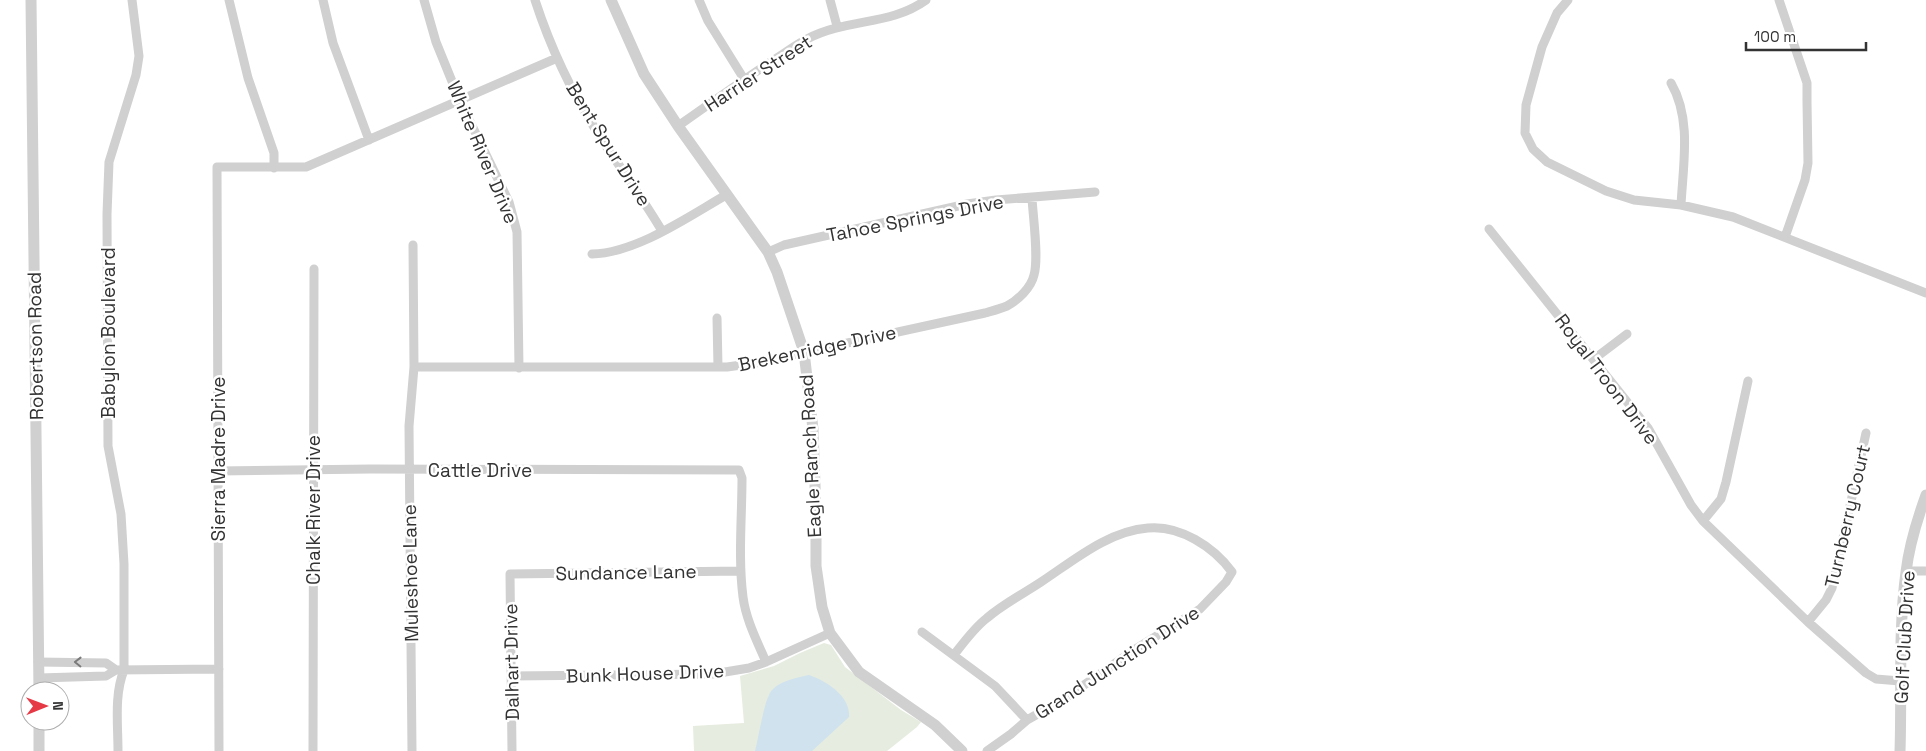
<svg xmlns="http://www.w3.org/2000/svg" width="1926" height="751" viewBox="0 0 1926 751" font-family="'Space Grotesk',sans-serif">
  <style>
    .green { fill: #e6ecdf }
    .water { fill: #cfe2ee }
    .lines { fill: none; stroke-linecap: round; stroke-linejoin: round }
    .minor { stroke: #d0d0d0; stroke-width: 9 }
    .tertiary { stroke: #d0d0d0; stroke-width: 11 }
    .oneway { stroke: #7a7a7a }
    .labels { text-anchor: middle; stroke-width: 5; stroke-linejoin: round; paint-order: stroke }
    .street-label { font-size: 19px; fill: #333; stroke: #fff }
  </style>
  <rect width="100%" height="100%" fill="#fff"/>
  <path class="green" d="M824,643L831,645L845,667L901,710L921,722L917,727L887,751H694L693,726L744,723L740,676L774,666L800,653Z"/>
  <path class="water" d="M809,675C826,681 851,696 849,717L812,751H755C759,737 764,699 772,690C782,680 796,678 809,675Z"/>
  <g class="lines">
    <path class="minor" d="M229,0L248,78L274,153V168
      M323,0L333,43L369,140
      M424,0L436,42L460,101L509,202L517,232L519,368
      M535,0C550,46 571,91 597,132C618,165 642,197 662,231
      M699,0L708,21L744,79
      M830,0L837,26
      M1568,0L1557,13L1542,47L1526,105L1525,133L1533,149L1547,162L1606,191L1634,200L1681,205L1733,217L1926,293
      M1779,0L1807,83V102L1808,163L1805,180L1785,237
      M1671,83C1692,119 1683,165 1681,205
      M678,126C709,104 740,82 772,61C784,54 795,45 807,39C847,18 890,26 926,0
      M1489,229L1648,428L1691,505L1703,521L1808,622L1866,673L1876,679L1900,681
      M768,252L784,245L967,204L996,200L1095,192
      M592,254C636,253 688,217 726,195
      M717,318L718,367
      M1594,359L1627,334
      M414,367H727L756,363L985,313C992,311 1000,309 1007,306C1018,300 1031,288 1034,275C1039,258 1033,217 1032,198
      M218,471L371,469L739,470L742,478C742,517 738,558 743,597C746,620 757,641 766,662
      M1703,521L1721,499L1726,482L1748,381
      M1906,571H1926
      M1808,622L1826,600L1832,588L1866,433
      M922,632L995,686L1027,720
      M954,655C964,642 974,628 987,618C1003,604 1023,594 1041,582C1073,561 1108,531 1148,528C1180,525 1214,547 1232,572
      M38,662L106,663L116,670
      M511,676L713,674L749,668L766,662L830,633
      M39,678L106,676L116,670L219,669
      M118,751C118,724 114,695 124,670V564L121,514L108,446L107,214L109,162L136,75L139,56L132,0
      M219,751L217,167H306L557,58
      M313,751L314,269
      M412,751L409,426L414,367L413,245
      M512,751L510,574L741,571
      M987,751L1011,734L1027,720L1064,699L1137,648L1200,609L1226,582L1232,572"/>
    <path class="tertiary" d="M31,0L39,691
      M611,0L644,74L678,126L768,252L777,272L804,352L813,429L816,513V566L822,607L830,633L859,672L935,725L962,751
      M39,721V751
      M1900,751C1902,692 1898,631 1906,572C1909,546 1917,520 1926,495"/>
  </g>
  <defs><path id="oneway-chevron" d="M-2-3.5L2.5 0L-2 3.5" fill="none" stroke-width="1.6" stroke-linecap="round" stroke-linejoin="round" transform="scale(1.25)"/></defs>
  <use class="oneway" href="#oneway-chevron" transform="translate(78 662) rotate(-179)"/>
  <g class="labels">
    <g class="street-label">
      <text transform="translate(758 73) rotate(-33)" y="7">Harrier Street</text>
      <text transform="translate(609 144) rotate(58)" y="7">Bent Spur Drive</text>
      <text transform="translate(483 152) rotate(67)" y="7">White River Drive</text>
      <text transform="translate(915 218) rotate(-11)" y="7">Tahoe Springs Drive</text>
      <text transform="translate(108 333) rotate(-90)" y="7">Babylon Boulevard</text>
      <text transform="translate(35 346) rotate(-91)" y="7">Robertson Road</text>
      <text transform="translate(817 348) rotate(-12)" y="7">Brekenridge Drive</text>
      <text transform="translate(1607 379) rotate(53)" y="7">Royal Troon Drive</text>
      <text transform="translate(810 456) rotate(-93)" y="7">Eagle Ranch Road</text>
      <text transform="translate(218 459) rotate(-90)" y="7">Sierra Madre Drive</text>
      <text x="480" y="477">Cattle Drive</text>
      <text transform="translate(313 510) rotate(-90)" y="7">Chalk River Drive</text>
      <text transform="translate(1847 516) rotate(-77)" y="7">Turnberry Court</text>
      <text transform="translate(626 572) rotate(-1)" y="7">Sundance Lane</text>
      <text transform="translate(410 573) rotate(-91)" y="7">Muleshoe Lane</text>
      <text transform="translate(1904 637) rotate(-87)" y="7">Golf Club Drive</text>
      <text transform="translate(511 662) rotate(-91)" y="7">Dalhart Drive</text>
      <text transform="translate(1117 662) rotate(-33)" y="7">Grand Junction Drive</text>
      <text transform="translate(645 673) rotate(-2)" y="7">Bunk House Drive</text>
    </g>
  </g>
  <g transform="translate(45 706) rotate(89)"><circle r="24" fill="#ffffff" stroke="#adadad"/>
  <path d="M0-4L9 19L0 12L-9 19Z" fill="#e63946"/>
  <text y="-8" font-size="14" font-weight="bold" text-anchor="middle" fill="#333333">N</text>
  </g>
  <path d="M1746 42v8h120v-8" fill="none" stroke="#333333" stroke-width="2.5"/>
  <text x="1754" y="42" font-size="15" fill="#333333" stroke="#ffffff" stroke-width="4" paint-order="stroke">100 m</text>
</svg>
